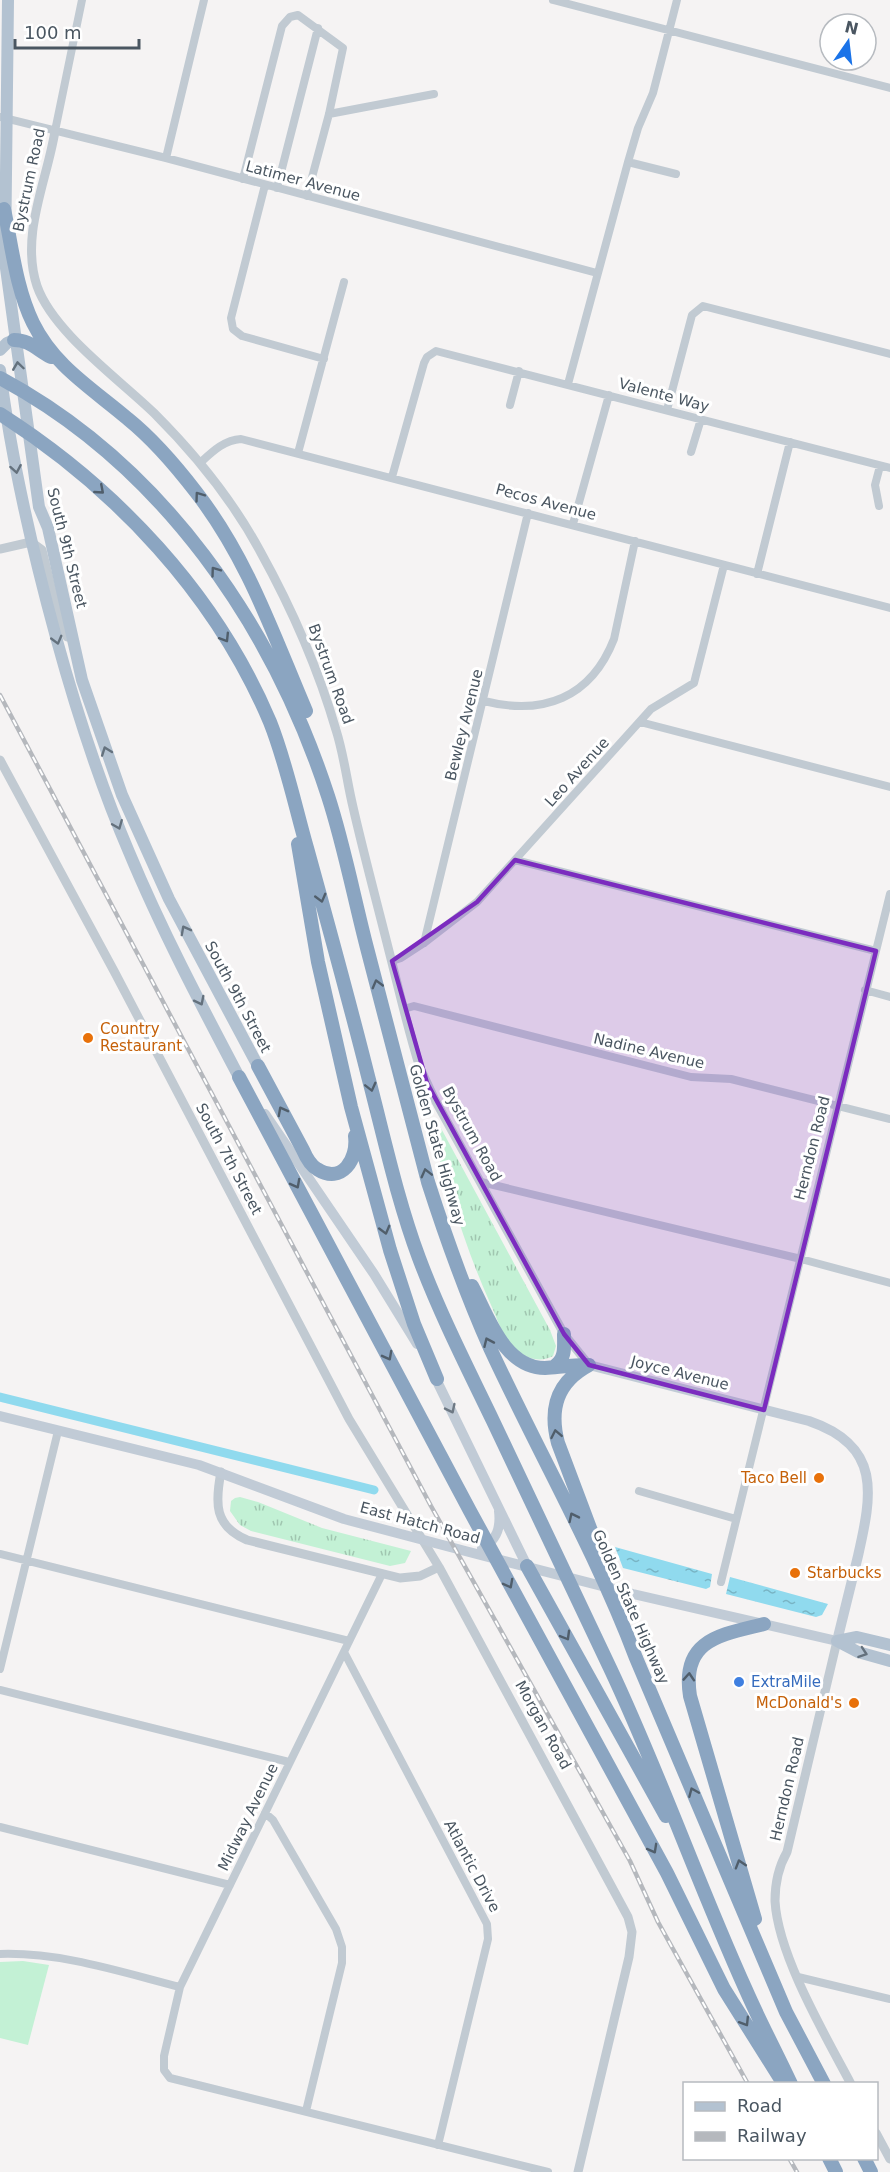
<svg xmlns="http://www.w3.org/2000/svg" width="890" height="2172" viewBox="0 0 890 2172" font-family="'DejaVu Sans',sans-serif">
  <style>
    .grass { fill: url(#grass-tufts) }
    .park { fill: #c3f1d5 }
    .water { fill: url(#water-ripples) }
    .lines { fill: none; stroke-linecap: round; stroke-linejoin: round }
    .canal { stroke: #90daee; stroke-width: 9 }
    .minor { stroke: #c1cad2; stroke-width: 8 }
    .tertiary { stroke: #c1cad2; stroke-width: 9 }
    .secondary { stroke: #c1cbd6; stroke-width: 10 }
    .primary { stroke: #b3c2d1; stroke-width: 12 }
    .motorway { stroke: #8ba5c1; stroke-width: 14 }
    .rail-casing { stroke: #b5b8bd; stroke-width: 4.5 }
    .rail { stroke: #fff; stroke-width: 2; stroke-dasharray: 7; stroke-linecap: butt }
    .oneway { stroke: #64717d }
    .oneway2 { stroke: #505e6b }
    .oneway3 { stroke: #6e7984 }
    .marked { fill: #7b2cbf; fill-opacity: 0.2; stroke: #7b2cbf; stroke-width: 4.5; stroke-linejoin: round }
    .food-dot { fill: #e8710a; stroke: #fff; stroke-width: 2 }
    .shop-dot { fill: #3f7fe0; stroke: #fff; stroke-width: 2 }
    .labels { text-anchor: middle; stroke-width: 6; stroke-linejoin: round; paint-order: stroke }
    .street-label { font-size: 15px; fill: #4a5661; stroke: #fff }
    .food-label { font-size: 15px; fill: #c56008; stroke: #fff; text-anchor: start }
    .shop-label { font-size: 15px; fill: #366cbe; stroke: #fff; text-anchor: start }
  </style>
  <defs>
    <pattern id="grass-tufts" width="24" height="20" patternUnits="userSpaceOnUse" patternTransform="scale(1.5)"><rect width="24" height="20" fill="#c3f1d5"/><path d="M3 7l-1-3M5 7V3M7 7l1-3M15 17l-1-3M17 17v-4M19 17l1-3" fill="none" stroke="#a0c6b0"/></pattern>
    <pattern id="water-ripples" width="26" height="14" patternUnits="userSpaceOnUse" patternTransform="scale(1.5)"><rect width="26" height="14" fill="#90daee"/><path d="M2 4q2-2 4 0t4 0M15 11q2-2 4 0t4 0" fill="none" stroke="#78b4c4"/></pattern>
  </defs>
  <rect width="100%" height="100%" fill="#f5f3f3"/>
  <path class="grass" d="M436,1119L550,1330L556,1346L553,1356C539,1364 522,1357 512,1346C502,1335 497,1318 491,1305C464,1246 447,1183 428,1121Z
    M240,1497L258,1502L322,1528L411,1551L405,1563L390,1566L251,1531L240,1525L230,1511L231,1501L235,1498Z"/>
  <path class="park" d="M23,1961L49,1965L28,2045L0,2038V1962Z"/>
  <path class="water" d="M615,1547L712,1574L710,1587L706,1589L623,1568Z
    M730,1577L828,1604L822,1615L816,1617L726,1594Z"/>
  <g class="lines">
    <path class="canal" d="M0,1397L374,1490"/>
    <path class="minor" d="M553,0L890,88
      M329,114L434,94
      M0,117L166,158L597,273
      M55,131L82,0
      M166,158L204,0
      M628,162L676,174
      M243,179L282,26L290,17L298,15L343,48L329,114L307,196
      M265,185L231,318L233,329L242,336L324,359
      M277,188L318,28
      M568,384L628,162L638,128L653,93L677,0
      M510,405L519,371
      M667,410L692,315L703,306L890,354
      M691,452L701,419
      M298,453L344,282
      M200,463C212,452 224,440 241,439L890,608
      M392,477L424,363L427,357L436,351L890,468
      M879,506L875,485L880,466
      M573,524L609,395
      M757,574L790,442
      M484,701C543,716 591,698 614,639L635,541
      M640,722L890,787
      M515,860L876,951
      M424,943L528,513
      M392,961L401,958L424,943L477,902L651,709L694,683L724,565
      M865,990L890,997
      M404,1009L414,1006L691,1077L731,1079L890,1119
      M481,1182L801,1259L890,1283
      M639,1491L736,1519
      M0,1554L349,1641
      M382,1574L180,1987L164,2056V2070L170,2078L548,2172
      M721,1582L890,894
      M344,1652L487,1924L488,1939L438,2145
      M0,1669L58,1431
      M0,1690L289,1762
      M265,1813L273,1820L336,1929L342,1947V1963L306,2111
      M0,1827L230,1885
      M0,1954C61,1952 121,1972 180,1987
      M798,1977L890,1999"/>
    <path class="tertiary" d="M55,131C47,181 20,235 37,286C53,332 119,379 154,413C195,454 232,499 260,551C291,607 318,668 336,730C344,755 347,782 353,807C364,855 377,903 389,951C399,990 408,1030 420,1068L434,1098L564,1334L589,1365
      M0,549L31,542L42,550L57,611L67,637
      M0,760L114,971L349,1419L439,1567L628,1917L632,1932L629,1957L578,2172
      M221,1472C215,1503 214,1526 247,1540L400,1578L420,1576L439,1567
      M837,1641L787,1852C779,1866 775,1885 775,1901C778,1955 825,2035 851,2084
      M876,2133L890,2159"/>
    <path class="secondary" d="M265,1114L374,1274L417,1344
      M433,1373L527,1566
      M0,1416L199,1465L344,1519L469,1552L633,1594L837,1641C844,1612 851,1584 858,1556C872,1494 882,1446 809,1421L589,1365
      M482,1548C497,1540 501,1528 499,1511"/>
    <path class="primary" d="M8,0L5,261L39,507L48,528L82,680L122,795L169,899L258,1066
      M0,350L7,343L14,340
      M0,370C11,460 32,549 56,637C76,710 99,782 129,852C161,929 200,1003 239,1077
      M837,1641L858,1652L890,1661
      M837,1641L857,1637L890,1645"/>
    <path class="motorway" d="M4,209C12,247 16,288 33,323C54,366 93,389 128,419C154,440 176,466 196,492C248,559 273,634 306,711
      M14,340C30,340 37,350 51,357
      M0,378C162,465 272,624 328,796C344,845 354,898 367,948C387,1026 408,1103 428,1182C446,1238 466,1294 490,1348C538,1452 596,1552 636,1658L786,2012L824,2084
      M0,414C116,488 216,594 270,722C286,762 295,806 307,848C328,924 349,1000 368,1076C384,1137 397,1199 419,1258C440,1314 467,1367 493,1421C532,1504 572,1586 610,1668C660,1774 698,1884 746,1990C760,2022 776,2052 791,2084
      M298,844L318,962L351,1107L390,1250L414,1324L437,1379
      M258,1066L303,1150C306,1157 310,1165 317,1169C342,1185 358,1159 355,1136
      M239,1077L470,1511L667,1873L724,1989L780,2078
      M472,1286C488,1316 504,1368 545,1368C559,1367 573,1365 587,1365
      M589,1365C557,1382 549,1409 558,1443L602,1560
      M555,1366C566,1358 564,1347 564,1334
      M527,1566L666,1816
      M755,1919L690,1696C681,1639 721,1635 764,1624
      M829,2158L836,2172
      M864,2158L871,2172"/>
    <defs>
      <path id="rail" d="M0,695L431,1506L630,1861L658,1922L748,2084
        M789,2158L797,2172"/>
    </defs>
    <use href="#rail" class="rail-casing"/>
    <use href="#rail" class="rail"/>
  </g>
  <defs><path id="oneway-chevron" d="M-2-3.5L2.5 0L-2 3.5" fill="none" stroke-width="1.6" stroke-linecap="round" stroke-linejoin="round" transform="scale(1.5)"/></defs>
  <g class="oneway">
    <use href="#oneway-chevron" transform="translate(18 366) rotate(-98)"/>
    <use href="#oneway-chevron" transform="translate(16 469) rotate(80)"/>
    <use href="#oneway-chevron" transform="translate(57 640) rotate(75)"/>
    <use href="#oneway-chevron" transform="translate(106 751) rotate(-110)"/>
    <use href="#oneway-chevron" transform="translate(118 825) rotate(68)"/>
    <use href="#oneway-chevron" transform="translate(185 930) rotate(-118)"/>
    <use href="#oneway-chevron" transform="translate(200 1001) rotate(63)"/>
    <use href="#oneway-chevron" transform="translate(863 1653) rotate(19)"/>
  </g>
  <g class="oneway2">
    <use href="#oneway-chevron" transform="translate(100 490) rotate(41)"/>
    <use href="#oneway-chevron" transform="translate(199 496) rotate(-126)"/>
    <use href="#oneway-chevron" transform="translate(215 571) rotate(-126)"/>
    <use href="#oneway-chevron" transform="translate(225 638) rotate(58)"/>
    <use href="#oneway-chevron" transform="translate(321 898) rotate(75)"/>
    <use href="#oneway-chevron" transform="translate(377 984) rotate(-105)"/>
    <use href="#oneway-chevron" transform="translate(371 1087) rotate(76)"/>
    <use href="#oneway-chevron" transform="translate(282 1111) rotate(-118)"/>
    <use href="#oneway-chevron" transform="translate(426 1173) rotate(-104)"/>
    <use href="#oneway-chevron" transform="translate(296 1184) rotate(62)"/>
    <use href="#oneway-chevron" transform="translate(385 1230) rotate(75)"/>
    <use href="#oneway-chevron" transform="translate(488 1342) rotate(-114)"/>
    <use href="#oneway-chevron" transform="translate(388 1356) rotate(62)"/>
    <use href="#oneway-chevron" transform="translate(556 1434) rotate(-101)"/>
    <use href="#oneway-chevron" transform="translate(573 1517) rotate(-116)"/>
    <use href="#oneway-chevron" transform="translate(509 1584) rotate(62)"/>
    <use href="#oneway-chevron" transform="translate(566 1636) rotate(60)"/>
    <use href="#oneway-chevron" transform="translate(689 1677) rotate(-86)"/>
    <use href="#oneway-chevron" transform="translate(693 1792) rotate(-113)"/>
    <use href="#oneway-chevron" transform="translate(653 1849) rotate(61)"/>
    <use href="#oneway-chevron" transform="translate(740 1864) rotate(-107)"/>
    <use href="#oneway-chevron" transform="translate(745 2022) rotate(58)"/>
  </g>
  <use class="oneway3" href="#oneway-chevron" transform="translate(451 1409) rotate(64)"/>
  <path class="marked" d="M515,860L876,951L764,1410L589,1365L564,1334L427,1083L392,961L477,902Z"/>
  <g class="food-dot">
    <circle cx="88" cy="1038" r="6"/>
    <circle cx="819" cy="1478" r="6"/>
    <circle cx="795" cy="1573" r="6"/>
    <circle cx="854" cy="1703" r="6"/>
  </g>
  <circle class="shop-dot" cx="739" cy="1682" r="6"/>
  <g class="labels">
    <g class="street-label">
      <text transform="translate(29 180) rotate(-78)" y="5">Bystrum Road</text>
      <text transform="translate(303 181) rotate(15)" y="5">Latimer Avenue</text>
      <text transform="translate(664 395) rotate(15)" y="5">Valente Way</text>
      <text transform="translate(546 502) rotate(15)" y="5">Pecos Avenue</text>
      <text transform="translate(67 548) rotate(76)" y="5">South 9th Street</text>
      <text transform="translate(331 674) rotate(70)" y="5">Bystrum Road</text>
      <text transform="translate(464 725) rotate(-76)" y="5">Bewley Avenue</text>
      <text transform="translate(577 772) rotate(-48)" y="5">Leo Avenue</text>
      <text transform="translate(238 997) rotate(62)" y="5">South 9th Street</text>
      <text transform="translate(649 1051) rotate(13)" y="5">Nadine Avenue</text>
      <text transform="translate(472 1134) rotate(61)" y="5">Bystrum Road</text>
      <text transform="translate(437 1145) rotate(74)" y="5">Golden State Highway</text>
      <text transform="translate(812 1148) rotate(-76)" y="5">Herndon Road</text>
      <text transform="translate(229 1159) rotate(62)" y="5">South 7th Street</text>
      <text transform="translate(680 1373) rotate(14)" y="5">Joyce Avenue</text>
      <text transform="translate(420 1523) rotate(15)" y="5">East Hatch Road</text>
      <text transform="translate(631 1607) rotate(66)" y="5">Golden State Highway</text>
      <text transform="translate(543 1725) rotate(61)" y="5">Morgan Road</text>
      <text transform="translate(787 1789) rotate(-77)" y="5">Herndon Road</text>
      <text transform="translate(248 1817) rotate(-64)" y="5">Midway Avenue</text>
      <text transform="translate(472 1866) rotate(62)" y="5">Atlantic Drive</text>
    </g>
    <g class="food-label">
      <text x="100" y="1034">Country<tspan x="100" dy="17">Restaurant</tspan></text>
      <text x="807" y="1483" text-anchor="end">Taco Bell</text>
      <text x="807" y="1578">Starbucks</text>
      <text x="842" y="1708" text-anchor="end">McDonald's</text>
    </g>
    <g class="shop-label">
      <text x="751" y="1687">ExtraMile</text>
    </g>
  </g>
  <rect x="683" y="2082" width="195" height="78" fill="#ffffff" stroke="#b7bbc0" stroke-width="1.5"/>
  <rect x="695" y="2102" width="30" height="9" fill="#b3c2d1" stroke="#b7bbc0" stroke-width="1.5"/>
  <text x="737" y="2112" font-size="18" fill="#4a5661">Road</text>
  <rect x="695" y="2132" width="30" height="9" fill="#b5b8bd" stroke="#b7bbc0" stroke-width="1.5"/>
  <text x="737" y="2142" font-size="18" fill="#4a5661">Railway</text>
  <g transform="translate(848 42) rotate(14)"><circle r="28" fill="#ffffff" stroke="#b7bbc0" stroke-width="1.5"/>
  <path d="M0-4.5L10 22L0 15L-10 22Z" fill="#1a73e8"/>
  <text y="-9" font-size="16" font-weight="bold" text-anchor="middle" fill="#4a5661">N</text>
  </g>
  <path d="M15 39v9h124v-9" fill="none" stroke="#4a5661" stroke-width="3"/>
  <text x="24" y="39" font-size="18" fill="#4a5661" stroke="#ffffff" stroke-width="4.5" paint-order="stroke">100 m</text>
</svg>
